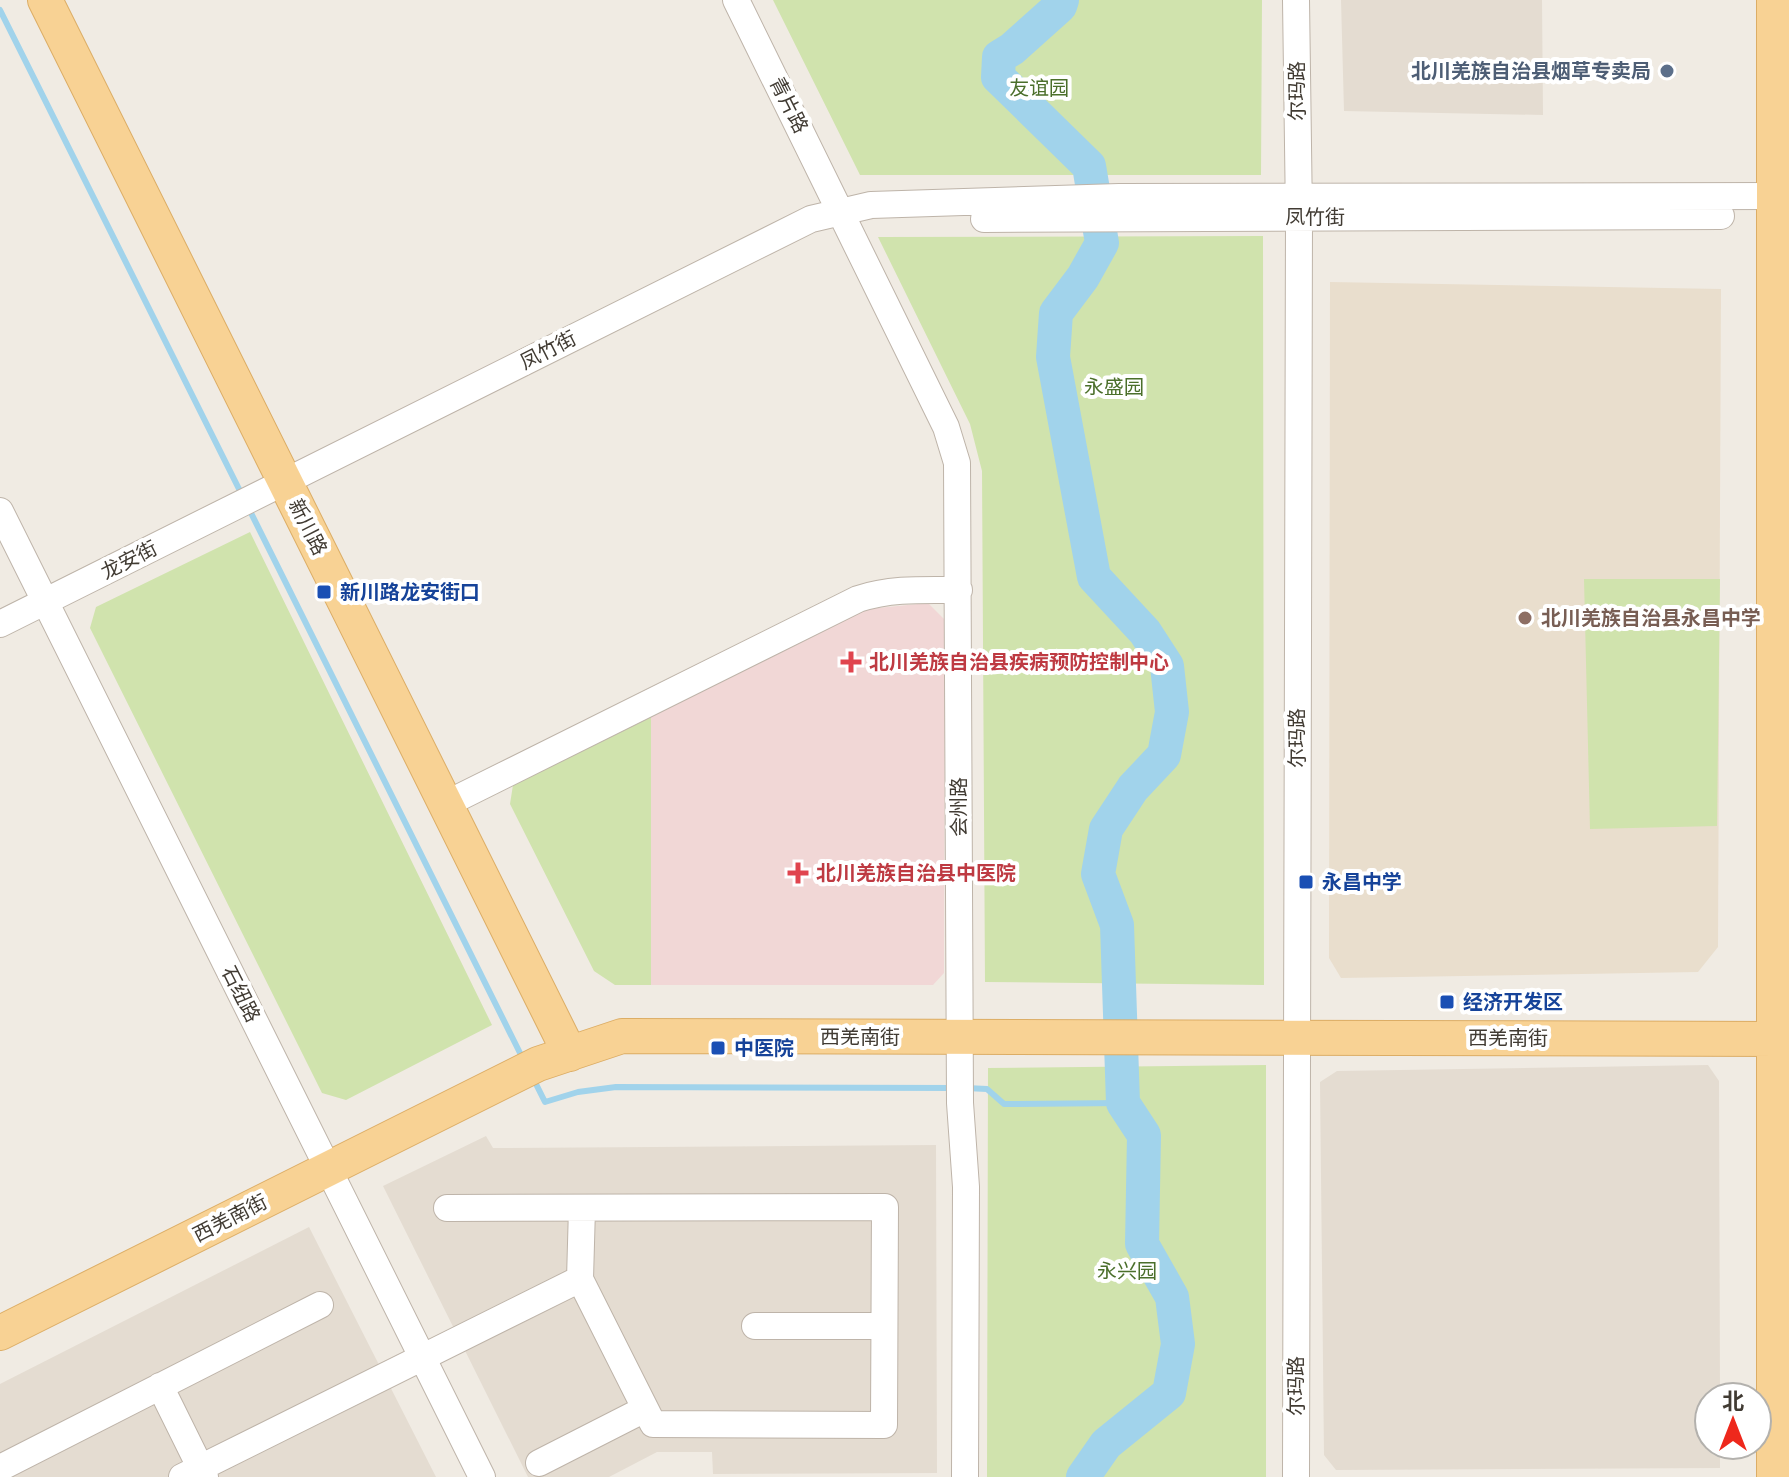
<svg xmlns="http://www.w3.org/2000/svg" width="1789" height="1477" viewBox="0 0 1789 1477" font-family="Overpass,'Noto Sans SC',sans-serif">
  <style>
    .residential { fill: #e4dcd1 }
    .education { fill: #e9decd }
    .medical { fill: #f1d7d6 }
    .green { fill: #d0e3ad }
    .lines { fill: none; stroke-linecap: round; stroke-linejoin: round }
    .stream { stroke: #a1d3eb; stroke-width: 6 }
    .river { stroke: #a1d3eb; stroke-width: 34 }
    .minor-casing { stroke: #beb4a9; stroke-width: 28 }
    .major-casing { stroke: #dcad65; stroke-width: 36 }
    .minor { stroke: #fff; stroke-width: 26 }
    .major { stroke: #f8d294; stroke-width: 34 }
    .service-dot { fill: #5c6f8a; stroke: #fff; stroke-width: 3 }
    .transit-dot { fill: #1a4fb4; stroke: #fff; stroke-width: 3 }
    .education-dot { fill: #8d6e63; stroke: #fff; stroke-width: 3 }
    .health-dot { fill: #e0444e; stroke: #fff; stroke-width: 3 }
    .labels { text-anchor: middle; stroke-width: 8; stroke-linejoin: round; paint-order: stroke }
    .service-label { font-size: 20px; font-weight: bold; fill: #4e5e75; stroke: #fff; text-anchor: end }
    .park-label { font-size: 20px; fill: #4b6f2b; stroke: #fff }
    .street-label { font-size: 20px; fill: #413b33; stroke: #fff }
    .transit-label { font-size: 20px; font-weight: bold; fill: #164399; stroke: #fff; text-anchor: start }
    .education-label { font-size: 20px; font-weight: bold; fill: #785e54; stroke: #fff; text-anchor: start }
    .health-label { font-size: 20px; font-weight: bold; fill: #be3a42; stroke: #fff; text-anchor: start }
  </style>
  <rect width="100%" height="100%" fill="#f0ebe3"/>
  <path class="residential" d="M1341,0H1542L1543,115L1344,111Z
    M1708,1065L1719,1081L1720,1397H1709V1445H1720V1468L1336,1470L1324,1455L1320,1082L1337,1071Z
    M486,1136L493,1148L936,1145L937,1473L713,1474L712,1452H657L609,1477H528L383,1186Z
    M309,1227L436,1477H0V1384Z"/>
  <path class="education" d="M1330,282L1721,289L1718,947L1698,972L1341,978L1329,958Z"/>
  <path class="medical" d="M928,603L945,620L944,973L933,985H651V717L835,623L868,609Z"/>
  <path class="green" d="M773,0H1262L1261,175H860Z
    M1263,236L1264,985L985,982L982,471L970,424L878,237Z
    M250,532L492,1025L346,1100L322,1093L90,628L96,607Z
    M1584,579H1720L1717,826L1590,829Z
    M651,717V985H615L594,971L510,804L513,785Z
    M1266,1065V1477H987L988,1068Z"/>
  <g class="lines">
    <path class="stream" d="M0,10L243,497
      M248,507L523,1059
      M534,1080L545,1102L578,1092L616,1087L955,1088
      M966,1088L987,1089L1004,1104L1123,1103"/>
    <path class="river" d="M1062,0L1060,6L1012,49L999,57L998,77L1089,166L1102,243L1083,277L1056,313L1053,357L1094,577L1145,632L1167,666L1172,712L1164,755L1133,788L1106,829L1098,874L1117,925L1123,1103L1144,1135L1142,1244L1172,1297L1178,1344L1169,1393L1106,1444L1083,1477"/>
    <defs>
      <path id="minor" d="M736,0L946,427L957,463L960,1103L966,1187L965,1477
        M1296,0L1299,217L1296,1477
        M984,219L1721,216
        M0,511L482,1477
        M0,624L811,219L871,205L1119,197L1789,196
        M446,804L858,599C892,588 924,590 959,590
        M447,1208L885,1207L884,1425L653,1424L580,1279L582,1208
        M755,1326H884
        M160,1386L205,1477
        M539,1463L645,1409
        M0,1468L320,1305
        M182,1477L580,1279"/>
      <path id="major" d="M45,0L570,1054
        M0,1333L538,1064L622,1036L1789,1039
        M1774,1477V0"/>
    </defs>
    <use href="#minor" class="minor-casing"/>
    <use href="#major" class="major-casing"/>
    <use href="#minor" class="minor"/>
    <use href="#major" class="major"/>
  </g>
  <circle class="service-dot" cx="1667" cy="71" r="8"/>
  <g class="transit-dot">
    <rect x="316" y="584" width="16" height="16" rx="4"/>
    <rect x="1298" y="874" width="16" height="16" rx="4"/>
    <rect x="1439" y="994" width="16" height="16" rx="4"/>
    <rect x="710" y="1040" width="16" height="16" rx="4"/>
  </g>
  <circle class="education-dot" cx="1525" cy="618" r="8"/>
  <g class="health-dot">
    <path d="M847 650h8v8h8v8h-8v8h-8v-8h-8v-8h8z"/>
    <path d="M794 861h8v8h8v8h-8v8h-8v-8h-8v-8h8z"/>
  </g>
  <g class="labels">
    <g class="service-label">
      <text x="1651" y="78">北川羌族自治县烟草专卖局</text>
    </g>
    <g class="park-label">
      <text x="1039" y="95">友谊园</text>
      <text x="1114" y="394">永盛园</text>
      <text x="1127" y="1278">永兴园</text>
    </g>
    <g class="street-label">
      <text transform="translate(1297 91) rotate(-90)" y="7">尔玛路</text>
      <text transform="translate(789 105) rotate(63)" y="7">青片路</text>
      <text x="1315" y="224">凤竹街</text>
      <text transform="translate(548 350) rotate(-27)" y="7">凤竹街</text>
      <text transform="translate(308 527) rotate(63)" y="7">新川路</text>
      <text transform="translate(129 560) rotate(-27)" y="7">龙安街</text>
      <text transform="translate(1297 738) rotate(-90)" y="7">尔玛路</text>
      <text transform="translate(959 807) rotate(-90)" y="7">会州路</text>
      <text transform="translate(241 994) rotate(63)" y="7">石纽路</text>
      <text x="860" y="1044">西羌南街</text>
      <text x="1508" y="1045">西羌南街</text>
      <text transform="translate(230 1218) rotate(-27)" y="7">西羌南街</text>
      <text transform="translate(1296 1386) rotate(-90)" y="7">尔玛路</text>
    </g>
    <g class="transit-label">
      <text x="340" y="599">新川路龙安街口</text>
      <text x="1322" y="889">永昌中学</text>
      <text x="1463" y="1009">经济开发区</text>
      <text x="734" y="1055">中医院</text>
    </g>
    <g class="education-label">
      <text x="1541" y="625">北川羌族自治县永昌中学</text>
    </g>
    <g class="health-label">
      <text x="869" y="669">北川羌族自治县疾病预防控制中心</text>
      <text x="816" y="880">北川羌族自治县中医院</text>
    </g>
  </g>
  <g transform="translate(1733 1421)"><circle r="38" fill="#ffffff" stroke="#b3b1ad" stroke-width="2"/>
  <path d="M0-6L14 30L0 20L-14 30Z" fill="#ee281c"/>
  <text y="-12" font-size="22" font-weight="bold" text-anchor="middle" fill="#413b33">北</text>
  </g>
</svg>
